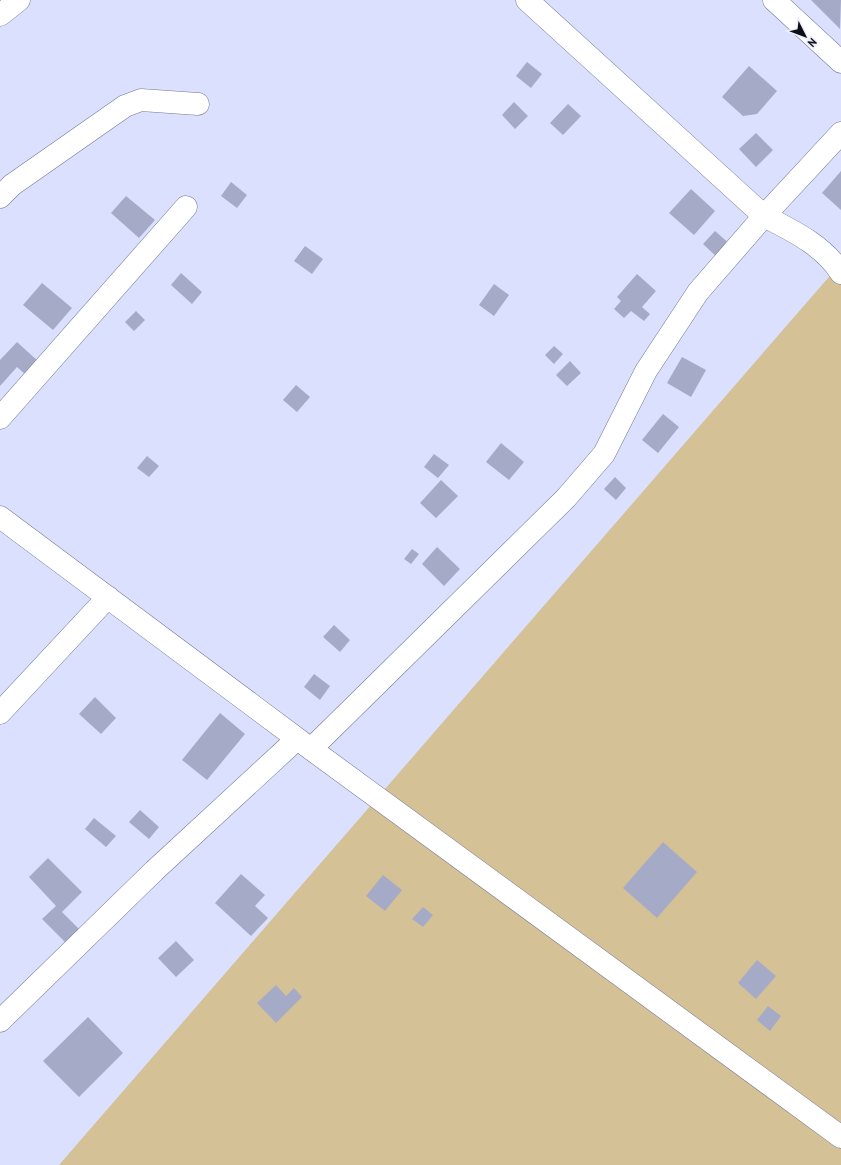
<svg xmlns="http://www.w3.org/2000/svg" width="841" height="1165" viewBox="0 0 841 1165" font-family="'PT Sans',sans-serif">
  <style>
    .green { fill: #d4c196 }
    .building { fill: #a5aac7 }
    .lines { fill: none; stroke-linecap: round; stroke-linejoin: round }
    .minor-casing { stroke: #747893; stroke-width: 23 }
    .minor { stroke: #fff; stroke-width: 22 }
  </style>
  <rect width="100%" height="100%" fill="#dbe0ff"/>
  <path class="green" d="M841,263V1165H59Z"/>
  <path class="building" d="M811,0H841L840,29Z
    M527,62L542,74L531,88L516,76Z
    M749,66L777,91L757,114L743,116L722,97Z
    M514,102L528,116L515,129L502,115Z
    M568,104L581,116L563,135L550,123Z
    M756,133L773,150L756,167L739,149Z
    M841,171V210L822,193Z
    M231,182L247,195L237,208L221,196Z
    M691,189L715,211L694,235L669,213Z
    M126,196L155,220L139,238L111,213Z
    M715,231L731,245L719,259L703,244Z
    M305,246L323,259L312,274L294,261Z
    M181,273L202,292L192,304L171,285Z
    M637,274L656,291L642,307L650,314L644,321L631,311L624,318L614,309L621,301L617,297Z
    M42,283L72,308L53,330L23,305Z
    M494,284L509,295L494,316L479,305Z
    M136,311L145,320L134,331L125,322Z
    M17,342L39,362L27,376L17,367L0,386V360Z
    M554,346L563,354L554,364L545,355Z
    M682,357L706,370L691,397L667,383Z
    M570,361L581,373L567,386L556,375Z
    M296,385L310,397L297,412L283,400Z
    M663,414L679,427L658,453L642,440Z
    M501,443L524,462L509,480L486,462Z
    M434,454L449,465L438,478L424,467Z
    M147,456L159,466L149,477L137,468Z
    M615,477L626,488L616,500L604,489Z
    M441,480L458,496L436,518L420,503Z
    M437,547L460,569L444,586L422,564Z
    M412,549L419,554L411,564L404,559Z
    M334,625L350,640L340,652L323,637Z
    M314,674L330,686L320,700L304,687Z
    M95,697L116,718L101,734L79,714Z
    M220,713L245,734L207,780L182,760Z
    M140,810L159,827L149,839L129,822Z
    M94,818L116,836L106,847L85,829Z
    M663,842L697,872L657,918L623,888Z
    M48,858L82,892L62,912L81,931L67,944L42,919L56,906L29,877Z
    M241,874L265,895L255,906L268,918L251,936L215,903Z
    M383,875L402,890L385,911L366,896Z
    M423,907L433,915L423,927L412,919Z
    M176,941L194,960L176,977L158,958Z
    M757,960L776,976L756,999L738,983Z
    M276,985L286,996L294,988L302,997L276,1023L257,1003Z
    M768,1006L781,1016L770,1031L757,1020Z
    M88,1017L123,1053L79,1097L43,1061Z"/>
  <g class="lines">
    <defs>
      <path id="minor" d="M527,0L764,216C793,231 823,245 841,273
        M774,0L841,62
        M0,15L19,0
        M0,197L12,185L125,106L141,100L198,104
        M0,418L186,207
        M0,517L311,749L841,1137
        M0,713L108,597
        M311,749L566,498L604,454L646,371L698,292L764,216L841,133
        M0,1021L154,871L297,739"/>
    </defs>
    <use href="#minor" class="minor-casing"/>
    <use href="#minor" class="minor"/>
  </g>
  <g transform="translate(805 36) rotate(132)" stroke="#eceffb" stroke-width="3" paint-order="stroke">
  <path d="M0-3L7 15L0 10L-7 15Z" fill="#0d0e18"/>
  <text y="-6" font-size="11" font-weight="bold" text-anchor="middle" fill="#0d0e18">N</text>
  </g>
</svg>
